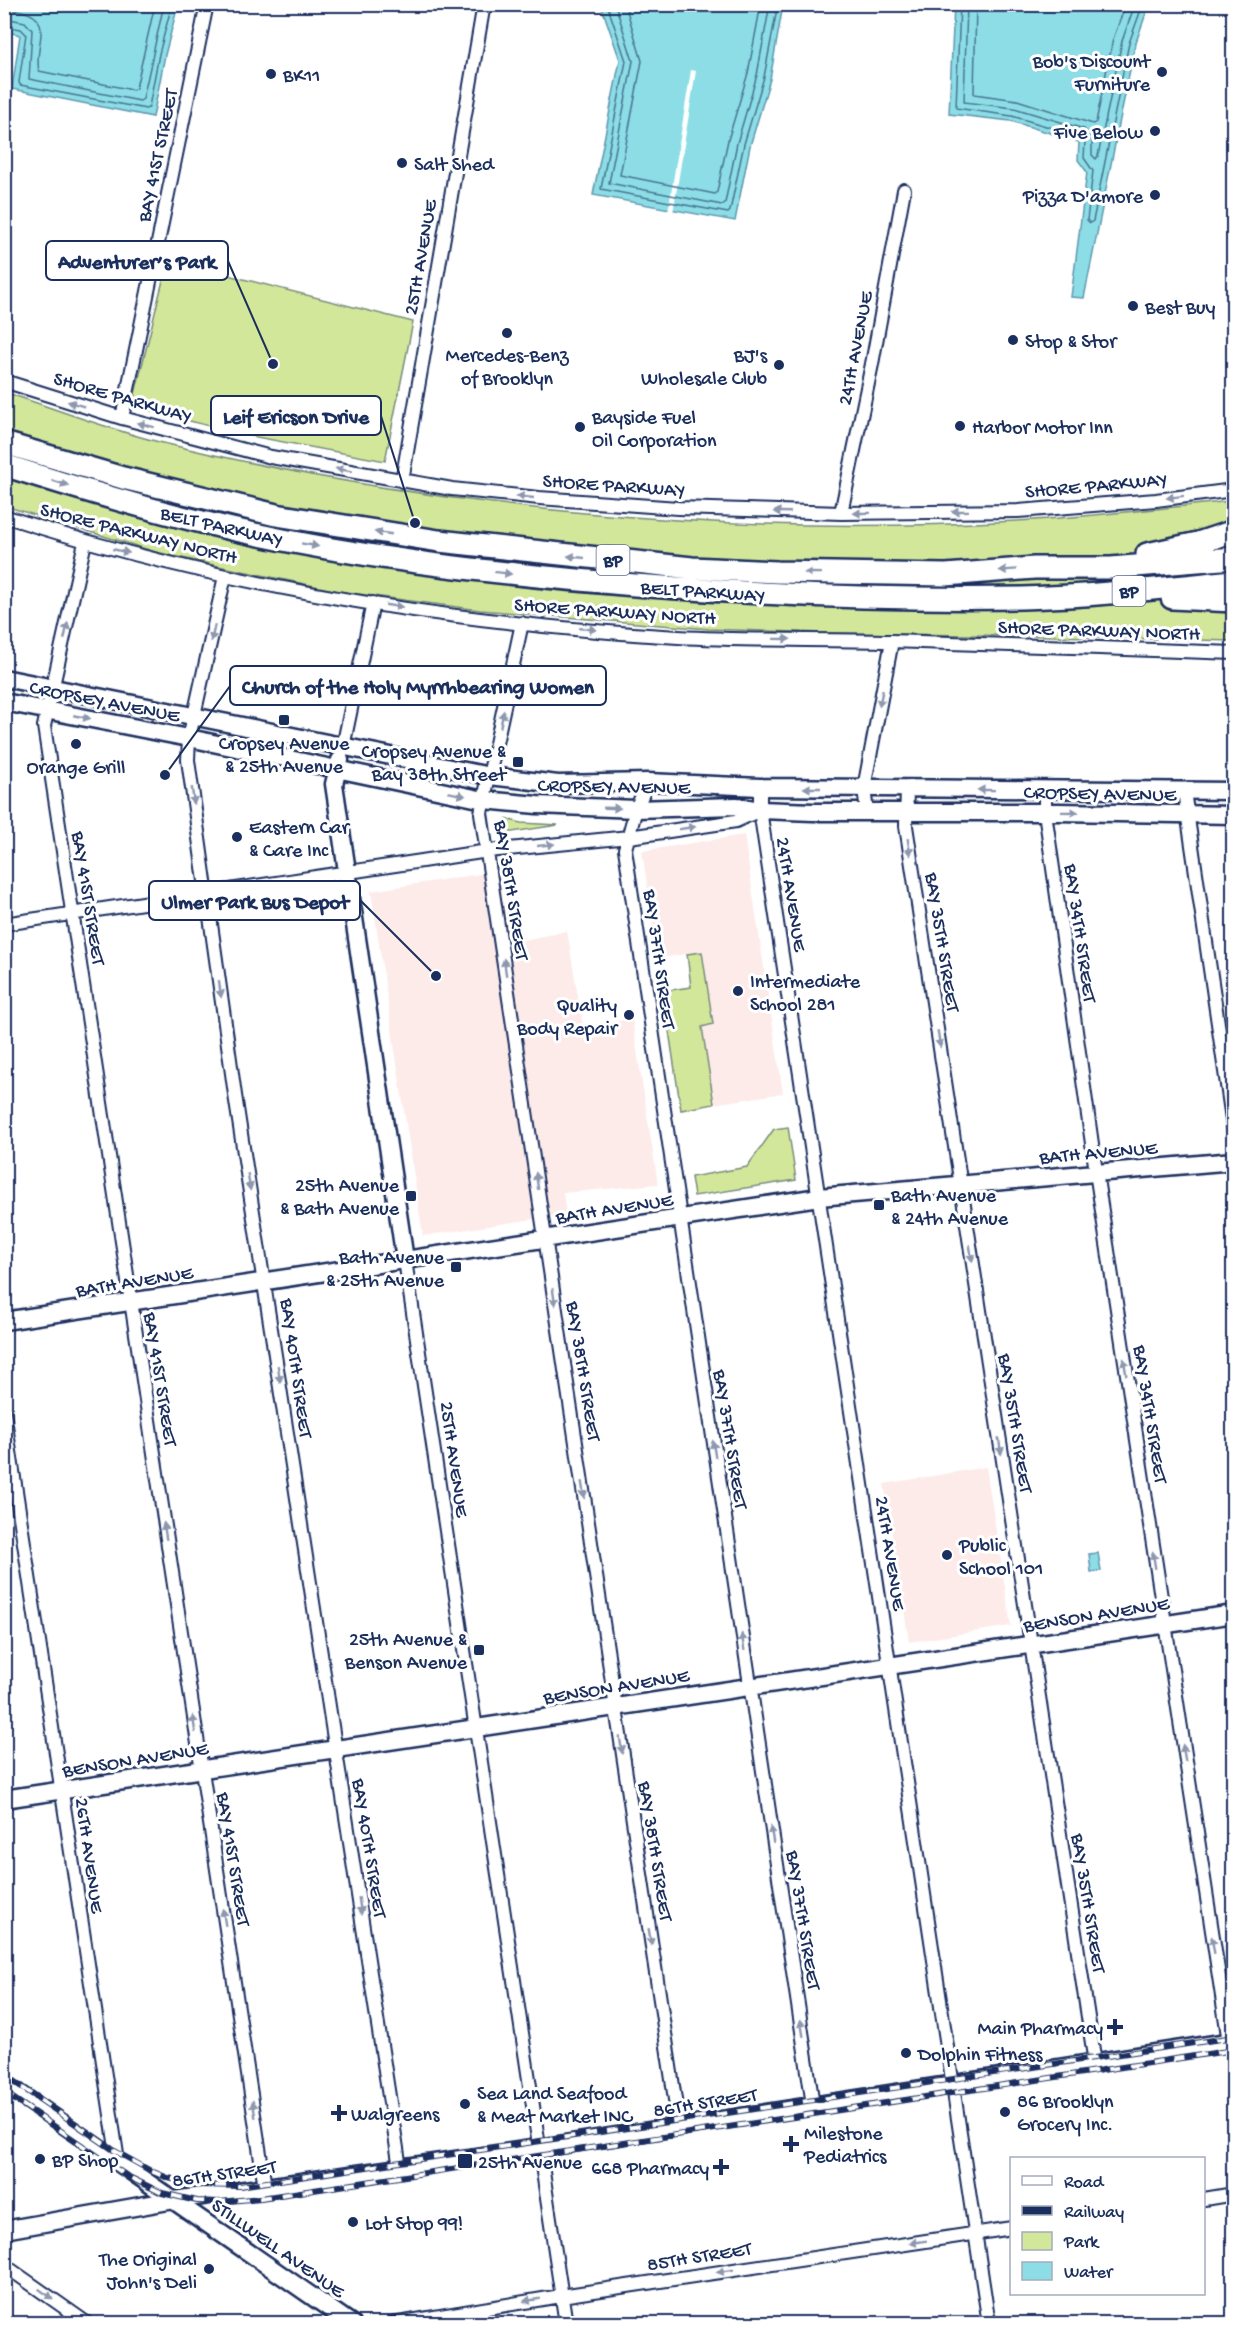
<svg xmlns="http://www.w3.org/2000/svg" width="1238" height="2328" viewBox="0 0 1238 2328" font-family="'Gochi Hand',sans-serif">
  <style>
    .built { fill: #fdebea }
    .green { fill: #d3e79b; stroke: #778b7c; stroke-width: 1.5 }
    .water { fill: #8cdde5; stroke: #5f97af; stroke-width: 1.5 }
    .pier { fill: #fff }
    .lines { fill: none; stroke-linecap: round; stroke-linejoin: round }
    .shore { stroke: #487594; stroke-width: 1.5 }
    .street-casing { stroke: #1b2f5e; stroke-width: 16 }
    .secondary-casing { stroke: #1b2f5e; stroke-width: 21 }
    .highway-casing { stroke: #1b2f5e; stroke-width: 26 }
    .street { stroke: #fff; stroke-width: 12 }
    .secondary { stroke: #fff; stroke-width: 16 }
    .highway { stroke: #fff; stroke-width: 21 }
    .rail-casing { stroke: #1b2f5e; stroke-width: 6 }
    .rail { stroke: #fff; stroke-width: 4; stroke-dasharray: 11; stroke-linecap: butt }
    .oneway { fill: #8d97ae }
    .poi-dot { fill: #1b2f5e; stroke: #fff; stroke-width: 2 }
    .labels { text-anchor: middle; stroke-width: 6; stroke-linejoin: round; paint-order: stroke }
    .shield { fill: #fff; stroke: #5f6d8e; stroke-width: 1.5 }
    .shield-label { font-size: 18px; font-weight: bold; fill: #1b2f5e }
    .poi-label { font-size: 20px; fill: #1b2f5e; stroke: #fff; text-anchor: start }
    .street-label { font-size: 20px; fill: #1b2f5e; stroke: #fff }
    .leader { fill: none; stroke: #1b2f5e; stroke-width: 2 }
    .callout-dot { fill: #1b2f5e; stroke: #fff; stroke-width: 2 }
    .callout { fill: #fff; stroke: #1b2f5e; stroke-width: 2 }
    .callout-label { font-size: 21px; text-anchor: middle; font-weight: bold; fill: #1b2f5e }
  </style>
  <rect width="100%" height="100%" fill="#fff"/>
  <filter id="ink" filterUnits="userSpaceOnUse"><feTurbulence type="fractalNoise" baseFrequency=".0167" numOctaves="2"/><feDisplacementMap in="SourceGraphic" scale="12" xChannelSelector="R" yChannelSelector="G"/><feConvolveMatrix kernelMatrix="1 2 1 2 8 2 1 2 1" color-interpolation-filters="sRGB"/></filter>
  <g filter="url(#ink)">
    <path class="built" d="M744,835L783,1093L714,1104L702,1026L713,1024L702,952L658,958L642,851Z
      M499,871L509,943L567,931L583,1026L632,1019L658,1184L563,1193L566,1214L423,1236L371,891Z
      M986,1467L1011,1626L909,1642L884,1484Z"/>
    <path class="green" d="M168,260L413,322L385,461L240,434L132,406Z
      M4,392C56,409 107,429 159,442C436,510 731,537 1016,521C1088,517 1161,508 1233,501V641L1052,636L823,633L709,629L480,610L343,592L223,567L156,552L5,506Z
      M506,819L521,823L558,825L506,833Z
      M702,952L713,1024L702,1027L714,1104L681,1110L663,991L691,987L687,954Z
      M788,1127L796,1180L694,1196L691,1177L747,1167L774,1129Z"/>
    <path class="water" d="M4,5H178L165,55L153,117L12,89L20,35L5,31Z
      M601,5H783L770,79L750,146L735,221L593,195L620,60Z
      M954,5H1149L1135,45L1084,298L1071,297L1087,172L1078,160L1079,142L1011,121L949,114Z
      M1098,1553L1101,1571L1091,1572L1089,1554Z"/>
    <path class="pier" d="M691,70L696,71L673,213L668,212Z"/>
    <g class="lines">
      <path class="shore" d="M607,4L626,61L601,189L728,213L730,211L744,144L764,77L778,4
        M615,4L633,61L609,183L722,205L725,203L737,143L757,75L770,4
        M625,4L642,61L620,175L715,194L717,192L728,140L748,73L761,4
        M960,4L956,108L1012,116L1083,137L1085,142L1084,158L1093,171L1087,220L1090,223L1093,221L1129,43L1143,4
        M967,4L964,102L1014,108L1084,129L1092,138V155L1096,159L1098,156L1122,41L1135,4
        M976,4L974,94L1017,100L1093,124L1096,122L1113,39L1126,4
        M4,9C63,11 32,44 39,71L133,90L136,88L155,4
        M4,18L25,22L32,30L29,79L140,101L143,99L164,4
        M4,26L21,29L26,34L19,82L20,85L146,109L149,107L159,54L172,4"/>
      <defs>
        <path id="street" d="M4,381L122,418L271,457L452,489L539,498L678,508L841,513L1018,511L1156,500L1234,490
          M122,418L207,4
          M402,481L484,4
          M841,513L872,364L904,190
          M4,516C221,587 451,623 678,637C749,641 820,639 890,641C1005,644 1119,649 1234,653
          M85,542L44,726L265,2187
          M225,576L189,738L188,760L235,1095L400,2168
          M522,623L481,813L679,2126
          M343,747L373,603
          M648,782L636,809L625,849L813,2105
          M760,787V810L989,2324
          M907,788L906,826L1095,2063
          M1045,790V812L1096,1172L1229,2042
          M1184,791L1234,1133
          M867,812L864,788L892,641
          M4,924L488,851L629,837L736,821L760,810
          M405,1260L566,2324
          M4,1412L118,2161
          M1204,2199L1234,2194
          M4,2265L88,2324
          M392,2324L561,2296L1012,2228"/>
        <path id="secondary" d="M4,678L490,776L558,784L648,782L760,787L1234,791
          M4,702L189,738L484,800L537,805L636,809L736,806L760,810L813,812H1058L1234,815
          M340,760L334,784L405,1260
          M4,1321L819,1197L1234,1161
          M4,1799L1234,1614
          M4,2083L352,2324
          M4,2230L174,2200L539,2148L1234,2041"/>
        <path id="highway" d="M4,443L123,478L276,515L439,541L692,568L777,572L946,575L1034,568H1111L1234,558
          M4,465C70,486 136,506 202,522C344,557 490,573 635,585C764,595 892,600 1022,598C1092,596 1163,588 1234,581
          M1147,554L1198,543L1234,531
          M1172,598L1234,601"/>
      </defs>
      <use href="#street" class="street-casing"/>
      <use href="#secondary" class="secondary-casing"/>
      <use href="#highway" class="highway-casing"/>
      <use href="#street" class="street"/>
      <use href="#secondary" class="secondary"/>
      <use href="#highway" class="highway"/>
      <defs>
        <path id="rail" d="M4,2075L115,2151L151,2171L168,2178L199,2185L240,2186L1234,2037
          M4,2092L127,2176L162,2193L197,2201L219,2202L261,2198L1234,2050"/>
      </defs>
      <use href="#rail" class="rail-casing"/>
      <use href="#rail" class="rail"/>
    </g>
    <defs><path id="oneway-solid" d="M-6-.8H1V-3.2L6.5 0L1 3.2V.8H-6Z" transform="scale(1.5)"/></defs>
    <g class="oneway">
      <use href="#oneway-solid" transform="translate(76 404) rotate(-163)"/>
      <use href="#oneway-solid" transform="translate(146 425) rotate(-165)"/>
      <use href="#oneway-solid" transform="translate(344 470) rotate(-170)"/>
      <use href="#oneway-solid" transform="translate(60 483) rotate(17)"/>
      <use href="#oneway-solid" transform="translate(525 497) rotate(-174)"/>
      <use href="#oneway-solid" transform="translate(1175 497) rotate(173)"/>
      <use href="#oneway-solid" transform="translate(960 511) rotate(179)"/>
      <use href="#oneway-solid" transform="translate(782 512) rotate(-178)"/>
      <use href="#oneway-solid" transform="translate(862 513) rotate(179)"/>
      <use href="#oneway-solid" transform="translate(383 533) rotate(-172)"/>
      <use href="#oneway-solid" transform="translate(310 545) rotate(10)"/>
      <use href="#oneway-solid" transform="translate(121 551) rotate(13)"/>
      <use href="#oneway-solid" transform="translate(576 557) rotate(-174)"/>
      <use href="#oneway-solid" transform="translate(1008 570) rotate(176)"/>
      <use href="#oneway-solid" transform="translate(503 573) rotate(7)"/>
      <use href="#oneway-solid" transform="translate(813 573) rotate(-179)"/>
      <use href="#oneway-solid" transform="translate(394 606) rotate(8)"/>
      <use href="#oneway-solid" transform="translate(588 629) rotate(5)"/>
      <use href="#oneway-solid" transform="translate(66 631) rotate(-78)"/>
      <use href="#oneway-solid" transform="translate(213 633) rotate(102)"/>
      <use href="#oneway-solid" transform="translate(782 639) rotate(1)"/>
      <use href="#oneway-solid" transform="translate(881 698) rotate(101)"/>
      <use href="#oneway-solid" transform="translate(82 717) rotate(11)"/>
      <use href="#oneway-solid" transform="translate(502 719) rotate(-78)"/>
      <use href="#oneway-solid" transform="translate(812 788) rotate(-180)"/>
      <use href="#oneway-solid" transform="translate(986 790) rotate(-179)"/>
      <use href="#oneway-solid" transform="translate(457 794) rotate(12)"/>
      <use href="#oneway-solid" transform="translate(193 796) rotate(82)"/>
      <use href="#oneway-solid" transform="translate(612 808) rotate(2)"/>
      <use href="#oneway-solid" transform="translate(1070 812) rotate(1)"/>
      <use href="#oneway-solid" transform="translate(687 828) rotate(-9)"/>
      <use href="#oneway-solid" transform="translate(546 845) rotate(-6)"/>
      <use href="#oneway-solid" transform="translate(909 847) rotate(81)"/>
      <use href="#oneway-solid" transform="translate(505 967) rotate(-98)"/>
      <use href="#oneway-solid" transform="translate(220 989) rotate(82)"/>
      <use href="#oneway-solid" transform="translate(939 1039) rotate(81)"/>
      <use href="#oneway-solid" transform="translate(537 1181) rotate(-98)"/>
      <use href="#oneway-solid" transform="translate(249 1182) rotate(81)"/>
      <use href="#oneway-solid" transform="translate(971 1253) rotate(81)"/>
      <use href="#oneway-solid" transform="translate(554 1297) rotate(81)"/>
      <use href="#oneway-solid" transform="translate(1125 1367) rotate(-99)"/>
      <use href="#oneway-solid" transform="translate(279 1374) rotate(82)"/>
      <use href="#oneway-solid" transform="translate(1000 1446) rotate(81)"/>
      <use href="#oneway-solid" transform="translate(714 1449) rotate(-99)"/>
      <use href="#oneway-solid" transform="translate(583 1490) rotate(81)"/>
      <use href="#oneway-solid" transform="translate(165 1531) rotate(-99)"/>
      <use href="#oneway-solid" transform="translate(1154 1560) rotate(-99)"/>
      <use href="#oneway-solid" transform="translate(743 1642) rotate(-99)"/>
      <use href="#oneway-solid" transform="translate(194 1724) rotate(-98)"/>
      <use href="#oneway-solid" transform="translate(621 1745) rotate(81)"/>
      <use href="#oneway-solid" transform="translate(1184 1753) rotate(-99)"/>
      <use href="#oneway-solid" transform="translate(772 1835) rotate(-99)"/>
      <use href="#oneway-solid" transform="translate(360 1906) rotate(81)"/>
      <use href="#oneway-solid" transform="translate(224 1917) rotate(-99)"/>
      <use href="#oneway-solid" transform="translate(650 1937) rotate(81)"/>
      <use href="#oneway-solid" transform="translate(1213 1945) rotate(-99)"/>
      <use href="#oneway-solid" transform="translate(802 2028) rotate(-99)"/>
      <use href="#oneway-solid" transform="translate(254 2109) rotate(-99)"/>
      <use href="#oneway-solid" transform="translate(918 2242) rotate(171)"/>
      <use href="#oneway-solid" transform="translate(725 2271) rotate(171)"/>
      <use href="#oneway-solid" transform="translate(46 2294) rotate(35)"/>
      <use href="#oneway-solid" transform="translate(532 2300) rotate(171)"/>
    </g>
  </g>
  <g class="poi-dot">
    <circle cx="1162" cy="72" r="6"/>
    <circle cx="271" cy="74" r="6"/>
    <circle cx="1155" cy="131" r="6"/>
    <circle cx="402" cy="163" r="6"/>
    <circle cx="1155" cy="195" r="6"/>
    <circle cx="1133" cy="306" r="6"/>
    <circle cx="507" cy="333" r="6"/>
    <circle cx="1013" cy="340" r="6"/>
    <circle cx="779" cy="365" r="6"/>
    <circle cx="960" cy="426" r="6"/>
    <circle cx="580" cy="427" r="6"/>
    <rect x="278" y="714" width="12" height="12" rx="3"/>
    <circle cx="76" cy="744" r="6"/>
    <rect x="512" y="756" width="12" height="12" rx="3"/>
    <circle cx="237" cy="837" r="6"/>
    <circle cx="738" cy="991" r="6"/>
    <circle cx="629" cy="1015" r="6"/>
    <rect x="405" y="1190" width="12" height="12" rx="3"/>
    <rect x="873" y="1199" width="12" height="12" rx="3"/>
    <rect x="450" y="1261" width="12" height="12" rx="3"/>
    <circle cx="947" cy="1555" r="6"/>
    <rect x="473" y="1644" width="12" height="12" rx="3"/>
    <path d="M1112 2018h6v6h6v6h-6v6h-6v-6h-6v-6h6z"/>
    <circle cx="906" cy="2053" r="6"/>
    <circle cx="465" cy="2104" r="6"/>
    <circle cx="1005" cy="2112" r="6"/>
    <path d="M336 2104h6v6h6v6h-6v6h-6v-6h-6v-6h6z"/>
    <path d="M788 2135h6v6h6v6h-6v6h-6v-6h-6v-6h6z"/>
    <circle cx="40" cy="2159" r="6"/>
    <rect x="457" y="2153" width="16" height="16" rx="3"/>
    <path d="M718 2158h6v6h6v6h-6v6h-6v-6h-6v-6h6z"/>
    <circle cx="353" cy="2222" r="6"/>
    <circle cx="209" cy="2269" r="6"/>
  </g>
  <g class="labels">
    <g class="shield">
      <rect x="596.5" y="545" width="33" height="30" rx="4.5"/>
      <rect x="1112.5" y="576" width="33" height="30" rx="4.5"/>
    </g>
    <g class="shield-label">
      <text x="613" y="566">BP</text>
      <text x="1129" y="597">BP</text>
    </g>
    <g class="poi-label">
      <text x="1150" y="67" text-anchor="end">Bob's Discount<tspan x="1150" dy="23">Furniture</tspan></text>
      <text x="283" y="81">BK11</text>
      <text x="1143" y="138" text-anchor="end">Five Below</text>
      <text x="414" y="170">Salt Shed</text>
      <text x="1143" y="202" text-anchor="end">Pizza D'amore</text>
      <text x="1145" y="313">Best Buy</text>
      <text x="1025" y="347">Stop &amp; Stor</text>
      <text x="507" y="361" text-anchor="middle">Mercedes-Benz<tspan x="507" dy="23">of Brooklyn</tspan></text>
      <text x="767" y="361" text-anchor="end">BJ's<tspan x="767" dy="23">Wholesale Club</tspan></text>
      <text x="592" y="423">Bayside Fuel<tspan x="592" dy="23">Oil Corporation</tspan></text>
      <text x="972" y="433">Harbor Motor Inn</text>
      <text x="284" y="749" text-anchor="middle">Cropsey Avenue<tspan x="284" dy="23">&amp; 25th Avenue</tspan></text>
      <text x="506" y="757" text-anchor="end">Cropsey Avenue &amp;<tspan x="506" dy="23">Bay 38th Street</tspan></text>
      <text x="76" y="773" text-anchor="middle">Orange Grill</text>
      <text x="249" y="833">Eastern Car<tspan x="249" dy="23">&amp; Care Inc</tspan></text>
      <text x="750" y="987">Intermediate<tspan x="750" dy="23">School 281</tspan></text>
      <text x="617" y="1011" text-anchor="end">Quality<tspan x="617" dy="23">Body Repair</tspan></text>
      <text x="399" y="1191" text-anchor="end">25th Avenue<tspan x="399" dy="23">&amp; Bath Avenue</tspan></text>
      <text x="891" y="1201">Bath Avenue<tspan x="891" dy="23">&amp; 24th Avenue</tspan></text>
      <text x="444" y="1263" text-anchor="end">Bath Avenue<tspan x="444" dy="23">&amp; 25th Avenue</tspan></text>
      <text x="959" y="1551">Public<tspan x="959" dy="23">School 101</tspan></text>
      <text x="467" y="1645" text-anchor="end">25th Avenue &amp;<tspan x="467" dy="23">Benson Avenue</tspan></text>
      <text x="1103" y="2034" text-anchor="end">Main Pharmacy</text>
      <text x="918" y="2060">Dolphin Fitness</text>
      <text x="477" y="2099">Sea Land Seafood<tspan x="477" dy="23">&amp; Meat Market INC</tspan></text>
      <text x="1017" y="2107">86 Brooklyn<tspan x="1017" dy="23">Grocery Inc.</tspan></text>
      <text x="351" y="2120">Walgreens</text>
      <text x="804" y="2139">Milestone<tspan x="804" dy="23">Pediatrics</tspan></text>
      <text x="52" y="2166">BP Shop</text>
      <text x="478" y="2168">25th Avenue</text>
      <text x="709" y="2174" text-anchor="end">668 Pharmacy</text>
      <text x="365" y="2229">Lot Stop 99!</text>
      <text x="197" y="2265" text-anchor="end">The Original<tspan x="197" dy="23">John's Deli</tspan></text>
    </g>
    <g class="street-label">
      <text transform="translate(156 155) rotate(-78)" y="7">BAY 41ST STREET</text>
      <text transform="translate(419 257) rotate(-80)" y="7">25TH AVENUE</text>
      <text transform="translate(854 348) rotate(-79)" y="7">24TH AVENUE</text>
      <text transform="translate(123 396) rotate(16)" y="7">SHORE PARKWAY</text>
      <text transform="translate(614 484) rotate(4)" y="7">SHORE PARKWAY</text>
      <text transform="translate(1096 484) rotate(-5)" y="7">SHORE PARKWAY</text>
      <text transform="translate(222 525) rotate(13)" y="7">BELT PARKWAY</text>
      <text transform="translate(139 532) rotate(14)" y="7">SHORE PARKWAY NORTH</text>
      <text transform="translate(703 590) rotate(4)" y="7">BELT PARKWAY</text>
      <text transform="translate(615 610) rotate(4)" y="7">SHORE PARKWAY NORTH</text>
      <text transform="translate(1099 629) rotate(2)" y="7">SHORE PARKWAY NORTH</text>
      <text transform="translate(105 700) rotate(11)" y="7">CROPSEY AVENUE</text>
      <text transform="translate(614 785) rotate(1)" y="7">CROPSEY AVENUE</text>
      <text transform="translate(1100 792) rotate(1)" y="7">CROPSEY AVENUE</text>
      <text transform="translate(513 890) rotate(81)" y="7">BAY 38TH STREET</text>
      <text transform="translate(793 894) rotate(81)" y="7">24TH AVENUE</text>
      <text transform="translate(90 898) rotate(81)" y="7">BAY 41ST STREET</text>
      <text transform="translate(1082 933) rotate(82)" y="7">BAY 34TH STREET</text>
      <text transform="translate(944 942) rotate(81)" y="7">BAY 35TH STREET</text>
      <text transform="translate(661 959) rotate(82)" y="7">BAY 37TH STREET</text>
      <text transform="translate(1098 1151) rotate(-5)" y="7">BATH AVENUE</text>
      <text transform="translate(614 1207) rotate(-9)" y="7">BATH AVENUE</text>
      <text transform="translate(134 1280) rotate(-9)" y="7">BATH AVENUE</text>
      <text transform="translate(298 1368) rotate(82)" y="7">BAY 40TH STREET</text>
      <text transform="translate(585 1371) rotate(81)" y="7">BAY 38TH STREET</text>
      <text transform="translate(162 1379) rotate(81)" y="7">BAY 41ST STREET</text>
      <text transform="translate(1152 1414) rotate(81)" y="7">BAY 34TH STREET</text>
      <text transform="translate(1017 1423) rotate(81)" y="7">BAY 35TH STREET</text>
      <text transform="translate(732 1439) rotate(81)" y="7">BAY 37TH STREET</text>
      <text transform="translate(456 1459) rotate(82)" y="7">25TH AVENUE</text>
      <text transform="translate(892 1553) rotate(81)" y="7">24TH AVENUE</text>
      <text transform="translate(1096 1613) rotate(-9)" y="7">BENSON AVENUE</text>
      <text transform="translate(616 1685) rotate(-9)" y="7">BENSON AVENUE</text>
      <text transform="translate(135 1758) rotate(-9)" y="7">BENSON AVENUE</text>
      <text transform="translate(371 1848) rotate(81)" y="7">BAY 40TH STREET</text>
      <text transform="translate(657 1851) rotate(81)" y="7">BAY 38TH STREET</text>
      <text transform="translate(91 1855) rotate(82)" y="7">26TH AVENUE</text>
      <text transform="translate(235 1859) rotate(81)" y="7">BAY 41ST STREET</text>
      <text transform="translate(1090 1903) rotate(81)" y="7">BAY 35TH STREET</text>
      <text transform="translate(805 1920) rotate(81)" y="7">BAY 37TH STREET</text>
      <text transform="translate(705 2101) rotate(-9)" y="7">86TH STREET</text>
      <text transform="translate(224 2172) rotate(-8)" y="7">86TH STREET</text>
      <text transform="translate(279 2247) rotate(35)" y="7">STILLWELL AVENUE</text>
      <text transform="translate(699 2255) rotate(-9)" y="7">85TH STREET</text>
    </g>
  </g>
  <path class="leader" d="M273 364L228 261M415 523L381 416M165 775L230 686M436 976L360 900"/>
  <g class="callout-dot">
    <circle cx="273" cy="364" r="6"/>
    <circle cx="415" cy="523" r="6"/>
    <circle cx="165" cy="775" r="6"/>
    <circle cx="436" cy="976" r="6"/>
  </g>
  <g class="callout">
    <rect x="46" y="241" width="182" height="39" rx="6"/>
    <rect x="211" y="396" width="170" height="39" rx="6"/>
    <rect x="230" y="666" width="376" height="39" rx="6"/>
    <rect x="149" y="881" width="211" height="39" rx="6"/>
  </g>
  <g class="callout-label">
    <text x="137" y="268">Adventurer’s Park</text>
    <text x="296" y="423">Leif Ericson Drive</text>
    <text x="418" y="693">Church of the Holy Myrrhbearing Women</text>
    <text x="255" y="908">Ulmer Park Bus Depot</text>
  </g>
  <rect width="1238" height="2328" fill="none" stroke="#fff" stroke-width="24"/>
  <rect x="12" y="12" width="1214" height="2304" fill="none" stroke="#1b2f5e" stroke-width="2" filter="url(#ink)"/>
  <rect x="1010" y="2157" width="195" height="138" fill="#ffffff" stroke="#a4acbf" stroke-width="1.5"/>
  <rect x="1022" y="2176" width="30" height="9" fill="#ffffff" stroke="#a4acbf" stroke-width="1.5"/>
  <text x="1064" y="2187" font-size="18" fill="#1b2f5e">Road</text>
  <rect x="1022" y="2206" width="30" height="9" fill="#1b2f5e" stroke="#a4acbf" stroke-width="1.5"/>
  <text x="1064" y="2217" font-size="18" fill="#1b2f5e">Railway</text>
  <rect x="1022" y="2232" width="30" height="18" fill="#d3e79b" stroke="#a4acbf" stroke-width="1.5"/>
  <text x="1064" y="2247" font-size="18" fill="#1b2f5e">Park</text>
  <rect x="1022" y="2262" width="30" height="18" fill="#8cdde5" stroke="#a4acbf" stroke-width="1.5"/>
  <text x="1064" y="2277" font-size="18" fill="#1b2f5e">Water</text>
</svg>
